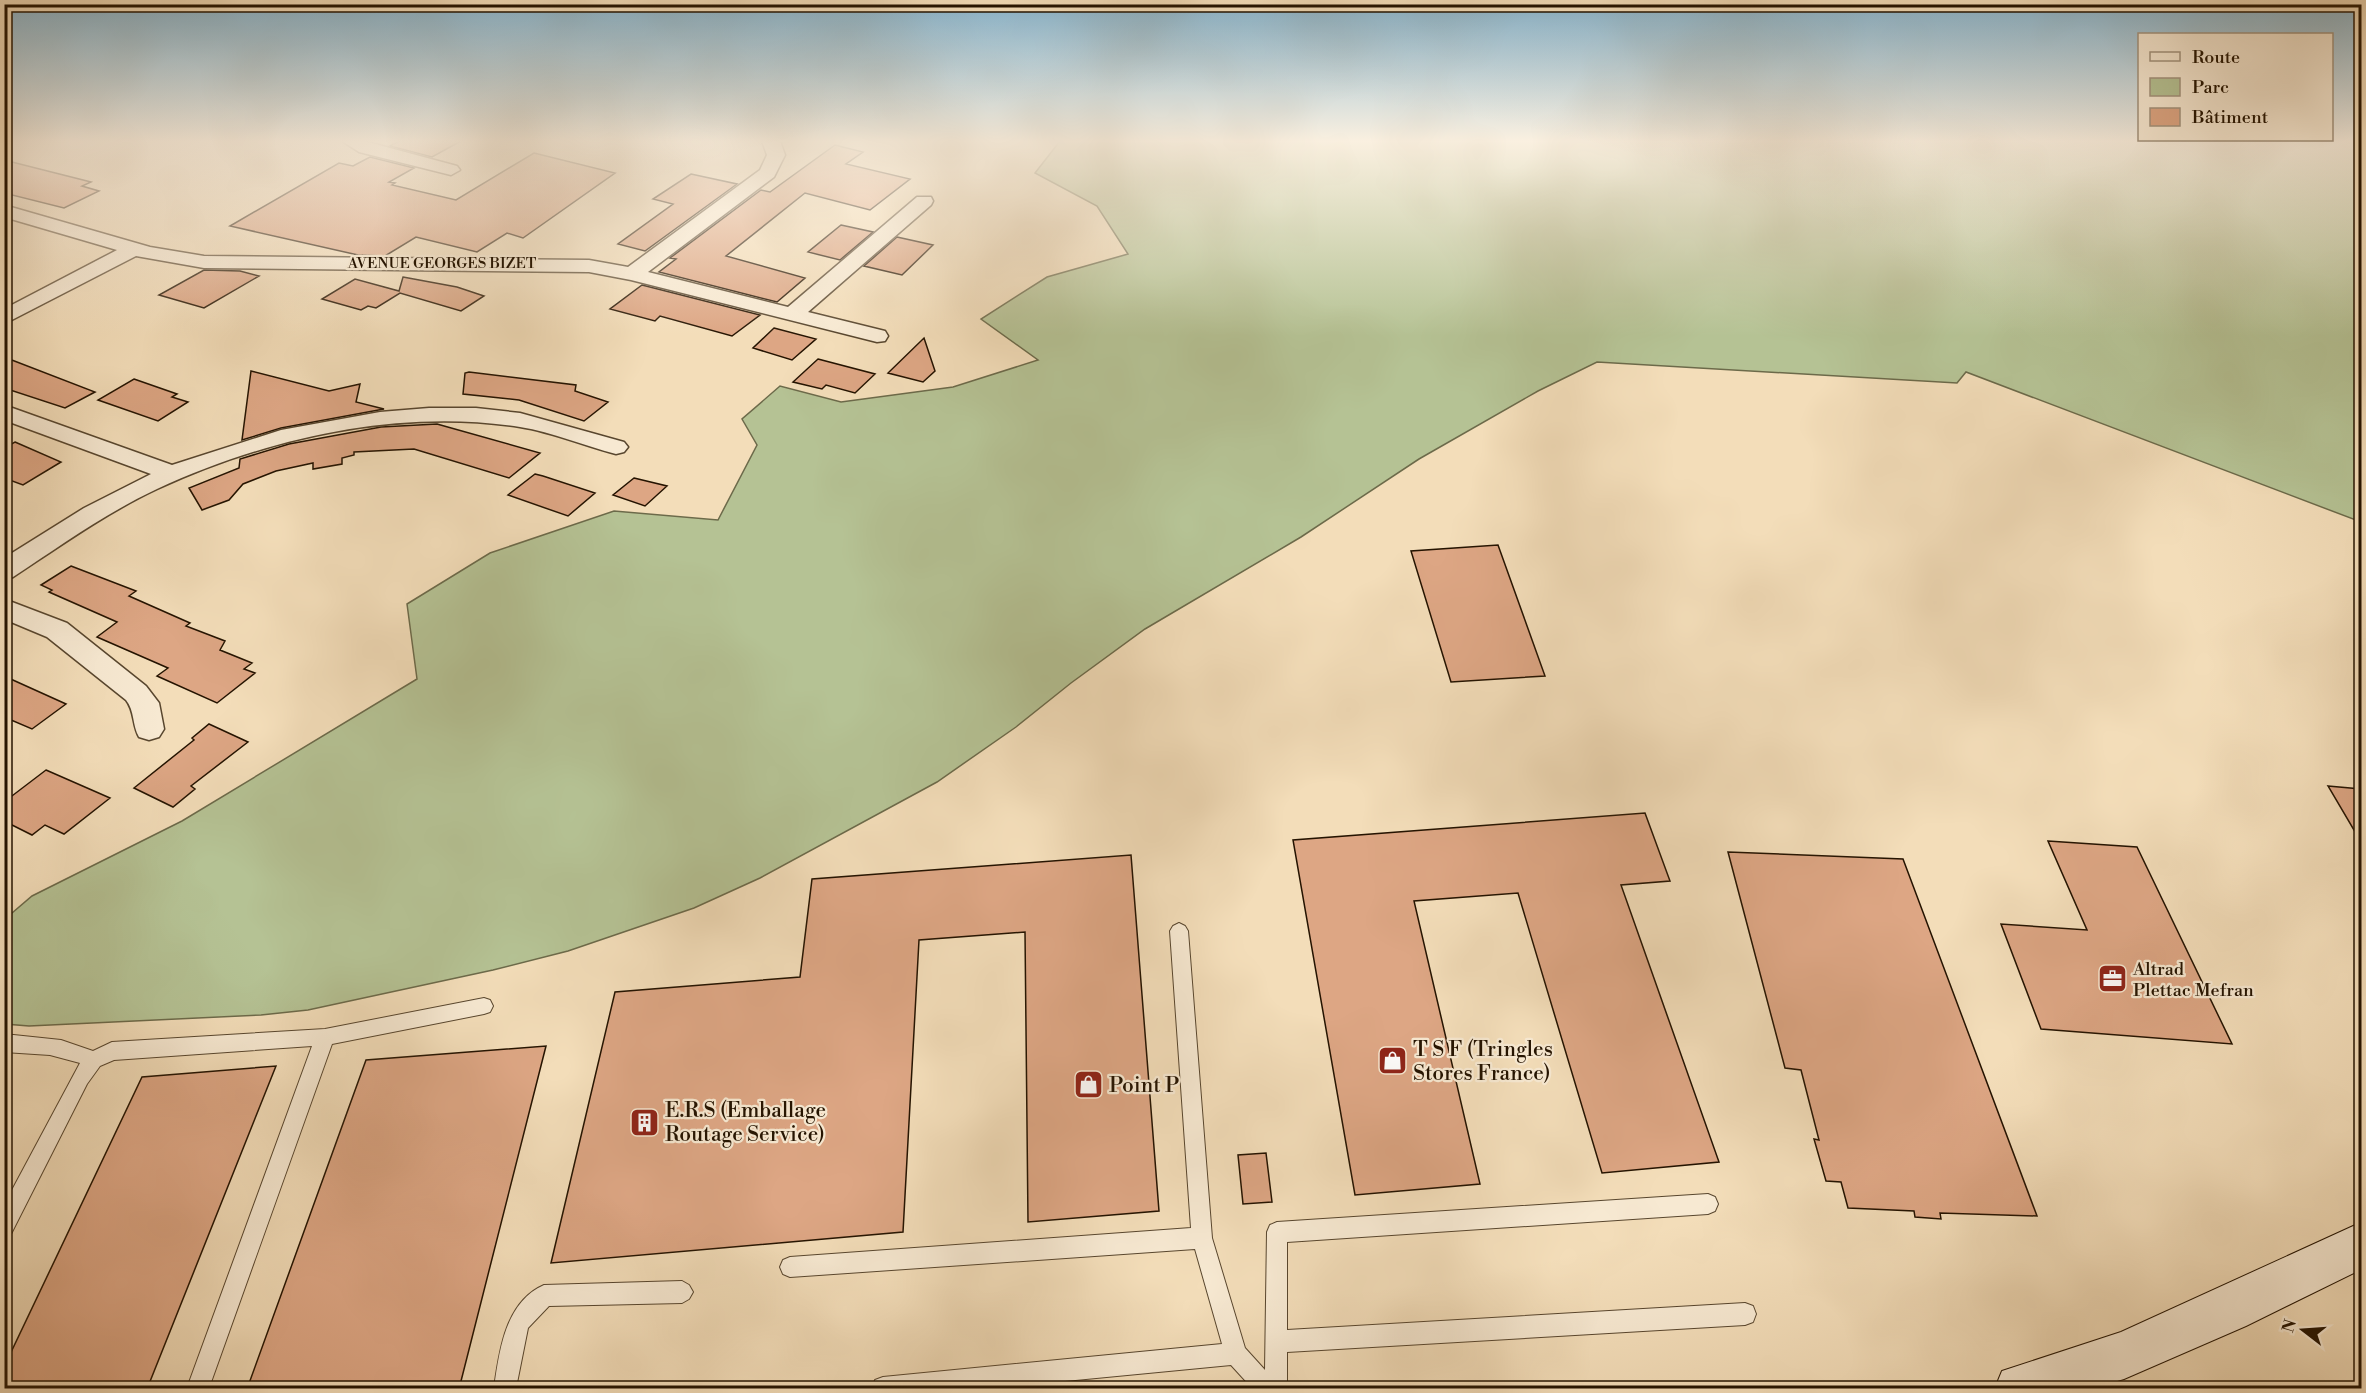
<svg xmlns="http://www.w3.org/2000/svg" width="2366" height="1393" viewBox="0 0 2366 1393" font-family="'Libre Bodoni',serif">
  <style>
    .green { fill: #b5c294; stroke: #6c6a4a; stroke-width: 1.5 }
    .building { fill: #dda684; stroke: #241300; stroke-width: 1.5 }
    .lines { fill: none; stroke-linecap: round; stroke-linejoin: round }
    .service-casing { stroke: #58462e; stroke-width: 2 }
    .minor-casing { stroke: #58462e; stroke-width: 3 }
    .secondary-casing { stroke: #241300; stroke-width: 2 }
    .service { fill: #f7e9d2; fill-rule: evenodd }
    .minor { fill: #f7e9d2; fill-rule: evenodd }
    .secondary { fill: #f7e9d2; fill-rule: evenodd }
    .labels { text-anchor: middle; stroke-width: 4.5; stroke-linejoin: round; paint-order: stroke }
    .far-street-label { font-size: 15px; fill: #241300; stroke: #f7e9d2 }
    .poi-label { font-size: 18px; fill: #241300; stroke: #f7e9d2; text-anchor: start }
    .near-poi-label { font-size: 21px; fill: #241300; stroke: #f7e9d2; text-anchor: start }
  </style>
  <rect width="100%" height="100%" fill="#f3ddb9"/>
  <filter id="stains"><feTurbulence type="fractalNoise" baseFrequency=".00333" numOctaves="4"/><feColorMatrix values="0 0 0 0 .2 0 0 0 0 .09 0 0 0 0 .02 0 0 0 .5 -.17"/></filter>
  <radialGradient id="worn" r=".72"><stop offset=".6" stop-color="#630" stop-opacity="0"/><stop offset="1" stop-color="#630" stop-opacity=".3"/></radialGradient>
  <path class="green" d="M1060,141H2361V522L1966,372L1957,383L1597,362L1538,391L1419,459L1301,537L1145,629L1071,683L1016,727L937,782L760,878L694,908L568,951L493,970L308,1010L261,1015L29,1026L5,1024V919L32,896L182,821L417,679L407,604L490,553L614,511L718,520L757,445L742,419L780,386L841,402L953,387L1038,360L981,319L1047,277L1128,254L1097,206L1035,173Z"/>
  <path class="building" d="M399,141H461L432,157L390,146Z
    M835,145L863,152L846,164L910,179L870,210L805,193L726,256L805,278L777,302L659,272L676,259L670,258L761,190L770,192Z
    M534,153L615,173L523,238L507,233L477,252L416,237L385,256L358,255L230,226L339,163L353,166L370,157L414,168L389,182L395,183L392,185L456,200Z
    M4,160L91,182L82,186L99,191L64,208L4,193Z
    M691,174L737,184L645,251L618,244L673,204L653,199Z
    M841,225L873,232L840,260L808,252Z
    M897,237L933,245L902,275L864,266Z
    M204,270L240,271L259,276L204,308L159,295Z
    M403,277L457,287L484,296L461,311L400,293L376,308L368,306L361,310L322,299L355,279L399,291Z
    M642,285L760,315L732,336L660,316L655,321L610,309Z
    M774,328L816,339L792,360L753,348Z
    M924,338L935,371L923,382L888,373Z
    M4,357L95,392L65,408L4,388Z
    M818,359L875,374L855,393L826,385L822,389L793,382Z
    M251,371L329,391L360,384L356,402L384,409L281,428L242,440Z
    M469,372L576,385L575,391L608,402L584,421L519,400L463,394L465,373Z
    M134,379L177,394L172,397L188,402L158,421L98,400Z
    M437,424L540,453L509,478L414,449L354,452V455L342,458V464L313,469V463L276,471L243,484L229,500L202,510L189,488L239,468L240,459L289,444L381,427Z
    M15,442L61,462L23,485L4,478V448Z
    M535,474L543,476L595,493L568,516L508,495Z
    M634,478L667,486L645,506L613,495Z
    M1498,545L1545,676L1451,682L1411,551Z
    M71,566L136,591L129,596L190,623L186,626L225,641L220,650L252,663L244,669L255,673L217,703L157,676L168,668L97,637L117,622L49,592L52,590L41,585Z
    M4,676L66,704L32,729L4,717Z
    M209,724L248,742L191,786L195,789L173,807L134,788L194,740L192,738Z
    M46,770L110,798L64,834L45,825L32,835L4,821V802Z
    M2328,786L2361,789V842Z
    M1645,813L1670,881L1621,885L1719,1162L1602,1173L1518,893L1414,901L1480,1184L1355,1195L1293,840Z
    M2048,841L2137,847L2232,1044L2041,1029L2001,924L2087,930Z
    M1728,852L1903,859L2037,1216L1940,1213L1941,1219L1915,1217L1914,1211L1848,1208L1841,1182L1826,1181L1814,1139L1819,1140L1801,1070L1785,1068Z
    M1131,855L1159,1211L1028,1222L1025,932L919,940L903,1232L551,1263L615,992L800,977L812,879Z
    M546,1046L459,1389H247L366,1060Z
    M276,1066L147,1389H4V1367L142,1077Z
    M1266,1153L1272,1202L1243,1204L1238,1155Z"/>
  <g class="lines">
    <defs>
      <path id="service" d="M1179,923L1185,926L1188,931L1212,1238L1245,1348L1265,1370L1267,1232L1270,1225L1277,1222L1708,1194L1715,1197L1718,1204L1715,1211L1708,1214L1287,1242V1330L1745,1303L1753,1306L1756,1314L1753,1322L1745,1325L1287,1352V1388H1252L1231,1365L992,1388H872L875,1380L883,1377L1222,1344L1195,1249L790,1277L783,1274L780,1267L783,1260L790,1257L1191,1228L1170,931L1173,926Z
        M484,998L490,1000L493,1006L490,1012L484,1014L332,1044L209,1388H187L312,1046L114,1060L100,1066L87,1084L11,1234L4,1237V1205L80,1063L50,1055L4,1052V1034L61,1040L93,1051L112,1042L325,1029Z
        M682,1281L689,1285L693,1292L689,1299L682,1303L549,1306L528,1328L516,1388H494C499,1352 505,1302 544,1285Z"/>
      <path id="minor" d="M342,141H364L457,166L460,170L451,175L359,152Z
        M762,141H780L785,155L774,177L648,272L788,307L917,197H931L933,201L931,205L808,312L885,331L888,336L885,341L877,342L631,280L589,272L204,268L136,256L4,324V309L117,250L4,217V205L150,247L204,256L589,260L628,267L760,170L767,155Z
        M4,405L172,465L281,430L380,412L429,408H476L520,413L624,442L628,447L624,452L616,454C584,446 553,432 520,427C399,408 267,438 157,489C106,513 60,546 13,577L4,580V558L84,508L151,474L4,420Z
        M4,599L67,623L146,686L159,703L164,729L159,737L149,740L139,737C132,725 135,711 126,700L47,637L4,619Z"/>
      <path id="secondary" d="M2362,1222V1269L2246,1326L2124,1379L2094,1388H1995L2002,1371L2121,1332Z"/>
    </defs>
    <use href="#service" class="service-casing"/>
    <use href="#minor" class="minor-casing"/>
    <use href="#secondary" class="secondary-casing"/>
    <use href="#service" class="service"/>
    <use href="#minor" class="minor"/>
    <use href="#secondary" class="secondary"/>
  </g>
  <linearGradient id="sky" x2="0" y2="1"><stop stop-color="#89b7d1"/><stop offset="0.42" stop-color="#faf0e0"/><stop offset="1" stop-color="#faf0e0" stop-opacity="0"/></linearGradient>
  <rect width="2366" height="336" fill="url(#sky)"/>
  <defs>
    <symbol id="office-square" viewBox="-11 -11 22 22"><rect x="-9" y="-9" width="18" height="18" rx="4" fill="#8f2418" stroke="#f7e9d2"/><path d="M-6-3h4V-5.5h4V-3h4V5H-6ZM-1-4.5V-3h2v-1.5ZM-6 0V1H6V0Z" fill="#fff"/></symbol>
    <symbol id="shop-square" viewBox="-11 -11 22 22"><rect x="-9" y="-9" width="18" height="18" rx="4" fill="#8f2418" stroke="#f7e9d2"/><path d="M-5-2.5h2.3a2.7 3.5 0 0 1 5.4 0H5L5.5 6h-11ZM-1.5-2.5h3a1.5 2.3 0 0 0-3 0Z" fill="#fff"/></symbol>
    <symbol id="building-square" viewBox="-11 -11 22 22"><rect x="-9" y="-9" width="18" height="18" rx="4" fill="#8f2418" stroke="#f7e9d2"/><path d="M-4-6H4V6H1V3H-1V6H-4ZM-2.5-4.3h1.7v1.8h-1.7ZM.8-4.3h1.7v1.8H.8ZM-2.5-1h1.7V.8h-1.7ZM.8-1h1.7V.8H.8Z" fill="#fff"/></symbol>
  </defs>
  <g fill-rule="evenodd">
    <use href="#office-square" x="2096" y="962" width="33" height="33"/>
    <use href="#shop-square" x="1376" y="1044" width="33" height="33"/>
    <use href="#shop-square" x="1072" y="1068" width="33" height="33"/>
    <use href="#building-square" x="628" y="1106" width="33" height="33"/>
  </g>
  <g class="labels">
    <g class="far-street-label">
      <text x="442" y="268">AVENUE GEORGES BIZET</text>
    </g>
    <g class="poi-label">
      <text x="2133" y="975">Altrad<tspan x="2133" dy="21">Plettac Mefran</tspan></text>
    </g>
    <g class="near-poi-label">
      <text x="1413" y="1056">T S F (Tringles<tspan x="1413" dy="24">Stores France)</tspan></text>
      <text x="1109" y="1092">Point P</text>
      <text x="665" y="1117">E.R.S (Emballage<tspan x="665" dy="24">Routage Service)</tspan></text>
    </g>
  </g>
  <rect width="2366" height="1393" fill="none" stroke="#f3ddb9" stroke-width="24"/>
  <rect x="6" y="6" width="2354" height="1381" fill="none" stroke="#241300" stroke-width="3"/>
  <rect x="12" y="12" width="2342" height="1369" fill="none" stroke="#241300" stroke-width="1.5"/>
  <rect x="2138" y="33" width="195" height="108" fill="#f7e9d2" stroke="#a3937e" stroke-width="1.5"/>
  <rect x="2150" y="52" width="30" height="9" fill="#f7e9d2" stroke="#a3937e" stroke-width="1.5"/>
  <text x="2192" y="63" font-size="18" fill="#241300">Route</text>
  <rect x="2150" y="78" width="30" height="18" fill="#b5c294" stroke="#a3937e" stroke-width="1.5"/>
  <text x="2192" y="93" font-size="18" fill="#241300">Parc</text>
  <rect x="2150" y="108" width="30" height="18" fill="#dda684" stroke="#a3937e" stroke-width="1.5"/>
  <text x="2192" y="123" font-size="18" fill="#241300">Bâtiment</text>
  <g transform="translate(2303 1330) rotate(287)" stroke="#f7e9d2" stroke-width="4.5" paint-order="stroke">
  <path d="M0-4.5L10 22L0 15L-10 22Z" fill="#241300"/>
  <text y="-9" font-size="16" font-weight="bold" text-anchor="middle" fill="#241300">N</text>
  </g>
  <rect width="100%" height="100%" filter="url(#stains)"/>
  <rect width="100%" height="100%" fill="url(#worn)"/>
</svg>
